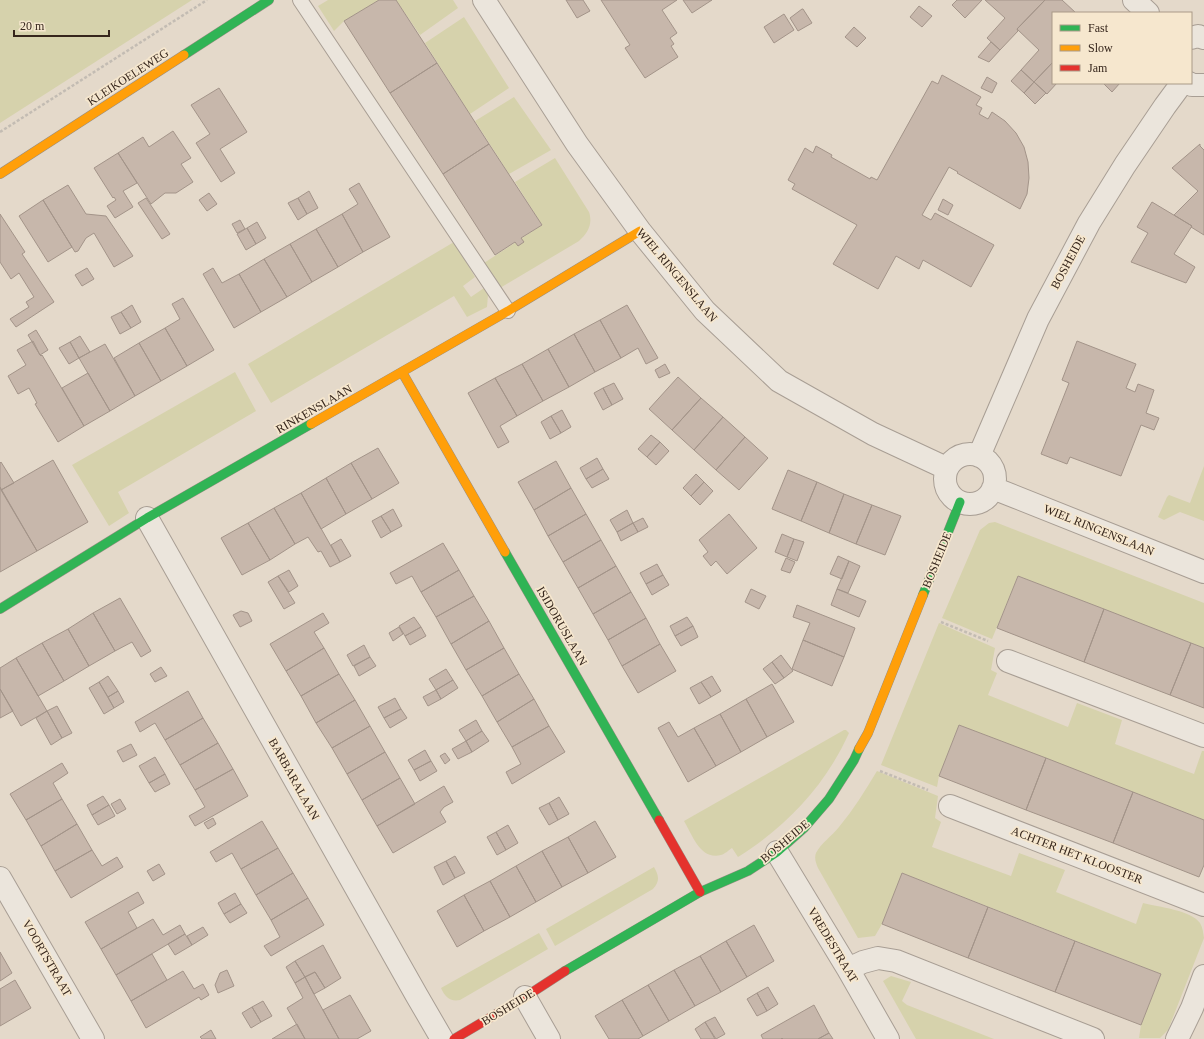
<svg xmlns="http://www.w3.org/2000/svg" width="1204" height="1039" viewBox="0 0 1204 1039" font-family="'Times New Roman',serif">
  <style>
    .green { fill: #d6d2ac }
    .building { fill: #c7b7ab; stroke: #a39489 }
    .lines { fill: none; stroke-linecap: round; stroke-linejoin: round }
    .lane-casing { stroke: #a89e94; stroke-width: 16 }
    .street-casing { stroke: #a89e94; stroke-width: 24 }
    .fast-casing { stroke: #988e83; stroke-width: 10 }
    .slow-casing { stroke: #988e83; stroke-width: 10 }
    .jam-casing { stroke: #988e83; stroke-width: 10 }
    .path { stroke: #c3bcb3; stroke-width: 2.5; stroke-dasharray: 3 2; stroke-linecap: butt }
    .lane { stroke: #ebe5dc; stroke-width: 14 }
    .street { stroke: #ebe5dc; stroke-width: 22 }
    .fast { stroke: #30b455; stroke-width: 9 }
    .slow { stroke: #ff9f0a; stroke-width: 9 }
    .jam { stroke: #e5322d; stroke-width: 9 }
    .labels { text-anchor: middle; stroke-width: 3.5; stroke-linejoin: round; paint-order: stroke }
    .street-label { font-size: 12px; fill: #36261c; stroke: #f6e7ce }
  </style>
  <rect width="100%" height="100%" fill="#e4d9ca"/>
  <path class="green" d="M0,0H192L0,123Z
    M328,0H379L344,21L334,31L318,6Z
    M396,0H453L458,8L420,35Z
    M464,17L509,88L470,114L425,43Z
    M514,97L551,150L509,174L475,121Z
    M555,158L589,212C593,224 588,233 579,241L500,288L484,263L542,225L515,182Z
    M454,242L475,277L463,286L471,297L484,288L488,295L487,307L467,317L454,296L271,403L248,364Z
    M235,372L256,411L118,492L129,513L109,526L72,465Z
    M1204,466V521L1180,512L1164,520L1158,517L1167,497L1169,495L1190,503Z
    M995,522L1204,603V648L1018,576L992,639L942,618L980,530L989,523Z
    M939,623L995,648L991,670L997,673L988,695L1068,727L1077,703L1122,720L1115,744L1194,774L1202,751H1204V820L959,725L939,776L937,787L881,765Z
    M844,730H846L849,733C825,786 787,826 738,857L732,848C729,850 725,854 721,855C700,860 693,836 684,821Z
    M877,771L938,796L935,818L941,822L932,847L1011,876L1019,853L1065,870L1056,892L1136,924L1143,903C1158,907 1191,910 1200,923C1203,928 1203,933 1204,938L1168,1030L1160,1038H1139L1141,1025L1161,974L902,873L882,924L875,936L858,938L818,868C816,863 814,858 816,853C821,843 832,836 839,827C853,810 865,791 877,771Z
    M654,867C659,876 660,881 653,889L555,946L546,929Z
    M539,933L548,949L460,1000C450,1002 445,997 441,988Z
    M891,976L911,982L902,1001L907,1005L994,1039H916L883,981Z"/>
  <path class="building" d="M379,0H396L437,63L390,93L344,21Z
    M566,0H583L590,11L577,18Z
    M601,0H677L662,10L677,33L670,38L674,44L671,46L678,57L645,78L625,48L630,45Z
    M683,0H712L692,13Z
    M957,0H982L965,18L952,5Z
    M985,0H1045L1017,29L1018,31L1000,50L987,38L1005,18Z
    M1045,0H1062L1076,13H1053V62L1034,82L1021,70L1039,50L1017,29Z
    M919,6L932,16L922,27L910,17Z
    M802,9H803L812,23L798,31L790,18Z
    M784,14L794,30L774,43L764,27Z
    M854,27L866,38L857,47L845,37Z
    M991,42L1000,50L989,62L978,57Z
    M1053,62V83H1057L1047,94L1034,82Z
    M437,63L489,144L443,174L390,93Z
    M1021,70L1034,82L1024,93L1011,81Z
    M942,75L981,97L976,105L982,108L979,114L988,119L992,112L1005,121L1016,133L1024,147L1028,162L1029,178L1027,194L1020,209L957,173L958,172L949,167L922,215L931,220L935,213L994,245L971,287L923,260L919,269L896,256L878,289L833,264L857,225L792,189L795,184L788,180L805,148L813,153L816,146L832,155L831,157L870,179L871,177L877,180L932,81L938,84Z
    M987,77L997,83L992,93L981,88Z
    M1034,82L1046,93L1035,104L1024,93Z
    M1103,83H1120L1112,92Z
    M219,88L247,132L220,149L235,173L221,182L196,143L210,134L191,105Z
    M173,131L191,158L181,164L193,182L176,193H165L151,204L118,153L143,137L149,147Z
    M489,144L542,225L521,238L524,242L518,246L515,242L495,255L443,174Z
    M1200,144V146L1204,150V235L1191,227L1192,226L1174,215L1198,191L1172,168Z
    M118,153L137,183L123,191L133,207L115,218L107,206L116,200L114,197L113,198L94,168Z
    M359,183L390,237L363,252L342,214L358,204L349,189Z
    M68,185L86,214L106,216L133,256L114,267L94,233L86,238L78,251L75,252L43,200Z
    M309,191L318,208L307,214L298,198Z
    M209,193L217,204L207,211L199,200Z
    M146,198L170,234L162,239L138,203Z
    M298,198L307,214L298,220L288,203Z
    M943,199L953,205L948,215L938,210Z
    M43,200L72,247L48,262L19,216Z
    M1152,202L1192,226L1174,254L1195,267L1186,283L1131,262L1148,233L1137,227Z
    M0,214L25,252L22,254L54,302L16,327L10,319L29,307L26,302L34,297L19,273L11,279L0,262Z
    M342,214L363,252L338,267L316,229Z
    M240,220L245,229L237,233L232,224Z
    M257,222L266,238L256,244L247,228Z
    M247,228L256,244L246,250L237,234Z
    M316,229L338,267L312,282L290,244Z
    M290,244L312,282L287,297L264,259Z
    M264,259L287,297L261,312L239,274Z
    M87,268L94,279L82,286L75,275Z
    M213,268L222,283L239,274L261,312L234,328L203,274Z
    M183,298L214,350L187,366L165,328L180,319L172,304Z
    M132,305L141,322L131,328L121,312Z
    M627,305L658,358L646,364L638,348L621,358L600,320Z
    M121,312L131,328L120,334L111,317Z
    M600,320L621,358L595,372L574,334Z
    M165,328L187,366L161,381L139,343Z
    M36,330L48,350L40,355L28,335Z
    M574,334L595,372L569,387L548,349Z
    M80,336L90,352L79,358L70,342Z
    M33,341L40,355L41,356L42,355L84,426L58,442L35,404L37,403L29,388L18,394L8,376L26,365L17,350Z
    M1077,341L1136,364L1126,388L1135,392L1138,384L1154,390L1146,413L1159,418L1154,430L1141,425L1121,476L1070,457L1067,464L1041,454L1069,383L1062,380Z
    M70,342L79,358L69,364L59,348Z
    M139,343L161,381L135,396L114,358Z
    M105,344L135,396L110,411L79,358Z
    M548,349L569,387L543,401L522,364Z
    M522,364L543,401L517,416L495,378Z
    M665,364L670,373L659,378L655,370Z
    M88,373L110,411L84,426L62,388Z
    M678,377L701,398L672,430L649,409Z
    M495,378L517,416L500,426L509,442L498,448L468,393Z
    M614,383L623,399L612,405L603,388Z
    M603,388L612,405L603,410L594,393Z
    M701,398L723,417L694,450L672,430Z
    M562,410L571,427L561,433L551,416Z
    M551,416L561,433L550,439L541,422Z
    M723,417L745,437L716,470L694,450Z
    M651,435L660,442L647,457L638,449Z
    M745,437L768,458L739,490L716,470Z
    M660,442L669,451L656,465L647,457Z
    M378,448L399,483L372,499L351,463Z
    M597,458L603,469L586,479L580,468Z
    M53,460L88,522L37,551L1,490Z
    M556,461L571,488L534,510L518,482Z
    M1,462L14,483L1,490L0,487V463Z
    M351,463L372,499L346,514L326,478Z
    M603,469L609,479L592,488L586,479Z
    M788,470L817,482L801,521L772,509Z
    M696,474L704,482L691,496L683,488Z
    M326,478L346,514L321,529L301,493Z
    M704,482L713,491L700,505L691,496Z
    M817,482L844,494L829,533L801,521Z
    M0,487L37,551L0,572Z
    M571,488L586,514L548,536L534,510Z
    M301,493L340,562L330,567L321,551L318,552L308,537L295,544L274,508Z
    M844,494L872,505L856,544L829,533Z
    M872,505L901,516L885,555L856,544Z
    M274,508L295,544L270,560L248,523Z
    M393,509L402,526L391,532L381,516Z
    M627,510L633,523L617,532L610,520Z
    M586,514L601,540L563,562L548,536Z
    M729,514L757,548L727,574L716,561L711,566L703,556L708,552L699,540Z
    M381,516L391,532L381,538L372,521Z
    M643,518L648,527L638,532L633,523Z
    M248,523L270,560L242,575L221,538Z
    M633,523L638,532L621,541L617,532Z
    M782,534L794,539L787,557L775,552Z
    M341,539L351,556L340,562L331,545Z
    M794,539L804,542L797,561L787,557Z
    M601,540L616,566L578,588L563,562Z
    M443,543L459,570L421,592L412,576L396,584L390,573Z
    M838,556L849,561L842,579L830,574Z
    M786,558L795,562L790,573L781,570Z
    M849,561L860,566L848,593L837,589Z
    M657,564L663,575L646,584L640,573Z
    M616,566L631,592L593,614L578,588Z
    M289,570L298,586L289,592L278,576Z
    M459,570L474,596L436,617L421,592Z
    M663,575L669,585L652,595L646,584Z
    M278,576L295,603L284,609L268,582Z
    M1018,576L1104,609L1084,662L997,628Z
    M751,589L766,596L759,609L745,602Z
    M837,589L866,601L859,617L831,605Z
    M631,592L646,618L608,640L593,614Z
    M474,596L489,621L451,644L436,617Z
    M120,598L151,651L141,657L132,642L115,651L93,613Z
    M797,605L855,628L844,657L803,640L810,623L793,617Z
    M1104,609L1191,643L1170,695L1084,662Z
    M241,611L248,613L252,621L240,627L233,615Z
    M93,613L115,651L89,666L68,629Z
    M323,613L329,623L314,632L324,648L286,671L270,644Z
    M414,617L421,627L405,636L399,626Z
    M687,617L693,626L675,636L670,626Z
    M646,618L660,644L622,666L608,640Z
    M489,621L504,648L466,670L451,644Z
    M693,626L698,637L681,646L675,636Z
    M399,627L403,634L393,641L389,633Z
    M421,627L426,636L410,645L405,636Z
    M68,629L89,666L64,681L42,643Z
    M803,640L844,657L832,686L792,669Z
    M42,643L64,681L38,696L16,658Z
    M1191,643L1204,648V708L1170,695Z
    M660,644L676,671L638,693L622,666Z
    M364,645L370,657L353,666L347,655Z
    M324,648L339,674L301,696L286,671Z
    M504,648L519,674L482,696L466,670Z
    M781,655L793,671L784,678L772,662Z
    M370,657L376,666L359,676L354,666Z
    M16,658L47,711L21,726L0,689V668Z
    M772,662L784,678L775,684L763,669Z
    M161,667L167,676L155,682L150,674Z
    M446,669L453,680L436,690L429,679Z
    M339,674L355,700L316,723L301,696Z
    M519,674L534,699L497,722L482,696Z
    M108,676L118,691L108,697L99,682Z
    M712,676L721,691L711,697L701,682Z
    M453,680L458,688L441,699L436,690Z
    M99,682L114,708L104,714L89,688Z
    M701,682L711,697L699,704L690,688Z
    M772,684L794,722L767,737L746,699Z
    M0,689L13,711L0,718Z
    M436,690L441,699L428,706L423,697Z
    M118,691L124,702L114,708L108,697Z
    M188,691L203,718L165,740L155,723L140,732L135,722Z
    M395,698L401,709L384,718L378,707Z
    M534,699L549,726L512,747L497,722Z
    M746,699L767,737L741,752L720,714Z
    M355,700L370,726L332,748L316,723Z
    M57,706L72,733L62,738L47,711Z
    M401,709L407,718L390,728L384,718Z
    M47,711L62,738L51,745L36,718Z
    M720,714L741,752L716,766L694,728Z
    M203,718L218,743L180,765L165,740Z
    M476,720L482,731L466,741L459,730Z
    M669,722L678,737L694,728L716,766L688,782L658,728Z
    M959,725L1046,758L1026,810L939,776Z
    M370,726L385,752L347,774L332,748Z
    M549,726L565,752L512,784L506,772L521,764L512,747Z
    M482,731L489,741L472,752L466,741Z
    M466,741L472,752L458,759L452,749Z
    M218,743L233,769L195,790L180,765Z
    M131,744L137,755L123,762L117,751Z
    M425,750L431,761L414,770L408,760Z
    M385,752L400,778L362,800L347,774Z
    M445,753L450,760L445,764L440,756Z
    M155,757L165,774L149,783L139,766Z
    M1046,758L1133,792L1113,843L1026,810Z
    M431,761L437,771L420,781L414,770Z
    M62,763L68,773L53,783L62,799L26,820L10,794Z
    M233,769L248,796L195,826L189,816L205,807L195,790Z
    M165,774L170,784L155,792L149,783Z
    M400,778L415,804L377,826L362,800Z
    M444,786L453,802L444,807L440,812L446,822L393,853L377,826Z
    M1133,792L1204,820V865L1199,877L1113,843Z
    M103,796L109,805L92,815L87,805Z
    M559,797L569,814L558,820L549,803Z
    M62,799L77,824L41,846L26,820Z
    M120,799L126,809L117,814L111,804Z
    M549,803L558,820L549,825L539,808Z
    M109,805L115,816L98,825L92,815Z
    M213,818L216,824L208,829L204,823Z
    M262,821L278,848L241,869L232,853L216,862L210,852Z
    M595,821L616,857L588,873L568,837Z
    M77,824L92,850L55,871L41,846Z
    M508,825L518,843L506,850L496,832Z
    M496,832L506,850L497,855L487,837Z
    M568,837L588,873L562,887L542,851Z
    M278,848L293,873L256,895L241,869Z
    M92,850L102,866L117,857L123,867L71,898L55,871Z
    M542,851L562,887L536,902L516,866Z
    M455,856L465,873L455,878L446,861Z
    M446,861L455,878L443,885L434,867Z
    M159,864L165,874L153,881L147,871Z
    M516,866L536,902L510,917L490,881Z
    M293,873L308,898L271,920L256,895Z
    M902,873L988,907L968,958L882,924Z
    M490,881L510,917L484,931L464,895Z
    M138,892L144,903L128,912L137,928L101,949L85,922Z
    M235,893L241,904L224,914L218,903Z
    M464,895L484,931L457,947L437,911Z
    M308,898L324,925L271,956L264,946L280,937L271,920Z
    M241,904L247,913L230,923L224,914Z
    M988,907L1075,941L1055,992L968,958Z
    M153,919L163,935L180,925L185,934L116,975L101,949Z
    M754,925L774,961L747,977L726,941Z
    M203,927L208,935L192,945L187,936Z
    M185,934L192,945L175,955L168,944Z
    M726,941L747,977L721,992L700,956Z
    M1075,941L1161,974L1141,1025L1055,992Z
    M323,945L341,978L325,988L315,972L305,977L295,961Z
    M0,952L12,973L0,981Z
    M152,954L167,980L131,1001L116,975Z
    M700,956L721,992L695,1006L674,970Z
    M295,961L305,977L295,983L286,967Z
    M227,970L234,986L218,993L215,985L220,973Z
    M674,970L695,1006L669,1021L648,985Z
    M183,971L194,989L203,984L209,995L201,1000L199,997L146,1028L131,1001Z
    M315,972L325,988L314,994L305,977Z
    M305,977L314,994L339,1039H305L287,1008L303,998L295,983Z
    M15,980L31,1008L0,1026V989Z
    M648,985L669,1021L643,1036L622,1000Z
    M768,987L778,1004L767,1011L757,993Z
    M757,993L767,1011L757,1016L747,999Z
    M350,995L371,1031L357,1039H339L323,1010Z
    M622,1000L643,1036L638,1039H609L595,1016Z
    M263,1001L272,1016L261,1022L252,1007Z
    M814,1005L829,1033L818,1039H783L782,1038L781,1039H763L761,1035Z
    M252,1007L261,1022L251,1028L242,1013Z
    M715,1017L725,1034L716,1039L705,1022Z
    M705,1022L715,1039H701L695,1029Z
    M297,1024L305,1039H272Z
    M211,1030L216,1039H202L200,1037Z
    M829,1033L833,1039H818Z"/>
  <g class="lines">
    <defs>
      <path id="lane" d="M300,0L508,311"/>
      <path id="street" d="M484,0L577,144L640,231L705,311L779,381L873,434L946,468
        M1134,0L1148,13
        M1191,38L1198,36L1204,38
        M1189,83L1192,85H1204
        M945 479a25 25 0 1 1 50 0a25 25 0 1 1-50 0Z
        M979,456L1038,319L1089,223L1125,165L1165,106L1182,83
        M993,488L1204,572
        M147,518L417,996L442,1039
        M1008,661L1204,736
        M950,806L1204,905
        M777,852L848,969L888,1039
        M0,878L93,1039
        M848,969L863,962L878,958L896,961L1093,1039
        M525,997L549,1039
        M1177,1039L1192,1008L1204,976"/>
      <path id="fast" d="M184,55L269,0
        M505,552L659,820
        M923,595L960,502
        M0,609L147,518L311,424
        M565,971L700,892L748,871L777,852L804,828L829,799L854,760L859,749"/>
      <path id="slow" d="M0,174L184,55
        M402,372L505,552
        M311,424L508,311L640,231
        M859,749L868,733L923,595"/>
      <path id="jam" d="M659,820L700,892
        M454,1039L525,997L565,971"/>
    </defs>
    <use href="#lane" class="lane-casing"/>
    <use href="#street" class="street-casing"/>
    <use href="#fast" class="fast-casing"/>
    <use href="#slow" class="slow-casing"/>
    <use href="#jam" class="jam-casing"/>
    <path class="path" d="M0,132L207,0
      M941,622L988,641
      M880,771L928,790"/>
    <use href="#lane" class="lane"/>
    <use href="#street" class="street"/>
    <use href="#fast" class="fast"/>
    <use href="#slow" class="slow"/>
    <use href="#jam" class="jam"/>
  </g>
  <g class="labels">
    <g class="street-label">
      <text transform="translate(128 77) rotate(-33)" y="4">KLEIKOELEWEG</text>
      <text transform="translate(1068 262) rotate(-62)" y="4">BOSHEIDE</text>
      <text transform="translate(677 275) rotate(50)" y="4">WIEL RINGENSLAAN</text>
      <text transform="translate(314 409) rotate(-30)" y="4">RINKENSLAAN</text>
      <text transform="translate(1099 530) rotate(22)" y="4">WIEL RINGENSLAAN</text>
      <text transform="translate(937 560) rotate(-68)" y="4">BOSHEIDE</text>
      <text transform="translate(562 626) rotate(60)" y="4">ISIDORUSLAAN</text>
      <text transform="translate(294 779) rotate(61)" y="4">BARBARALAAN</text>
      <text transform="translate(785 841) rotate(-40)" y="4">BOSHEIDE</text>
      <text transform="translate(1077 855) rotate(21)" y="4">ACHTER HET KLOOSTER</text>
      <text transform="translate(833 945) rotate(59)" y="4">VREDESTRAAT</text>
      <text transform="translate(47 958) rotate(60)" y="4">VOORTSTRAAT</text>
      <text transform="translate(508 1007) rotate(-31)" y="4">BOSHEIDE</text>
    </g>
  </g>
  <rect x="1052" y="12" width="140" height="72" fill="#f6e7ce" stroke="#a99a87"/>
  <rect x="1060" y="25" width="20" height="6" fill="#30b455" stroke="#a99a87"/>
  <text x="1088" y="32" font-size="12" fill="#36261c">Fast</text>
  <rect x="1060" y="45" width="20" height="6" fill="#ff9f0a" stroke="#a99a87"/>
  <text x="1088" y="52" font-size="12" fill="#36261c">Slow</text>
  <rect x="1060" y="65" width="20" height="6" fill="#e5322d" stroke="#a99a87"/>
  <text x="1088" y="72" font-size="12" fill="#36261c">Jam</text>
  <path d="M14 30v6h95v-6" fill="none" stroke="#36261c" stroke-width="2"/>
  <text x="20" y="30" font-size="12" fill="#36261c" stroke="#f6e7ce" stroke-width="3" paint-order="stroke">20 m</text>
</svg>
